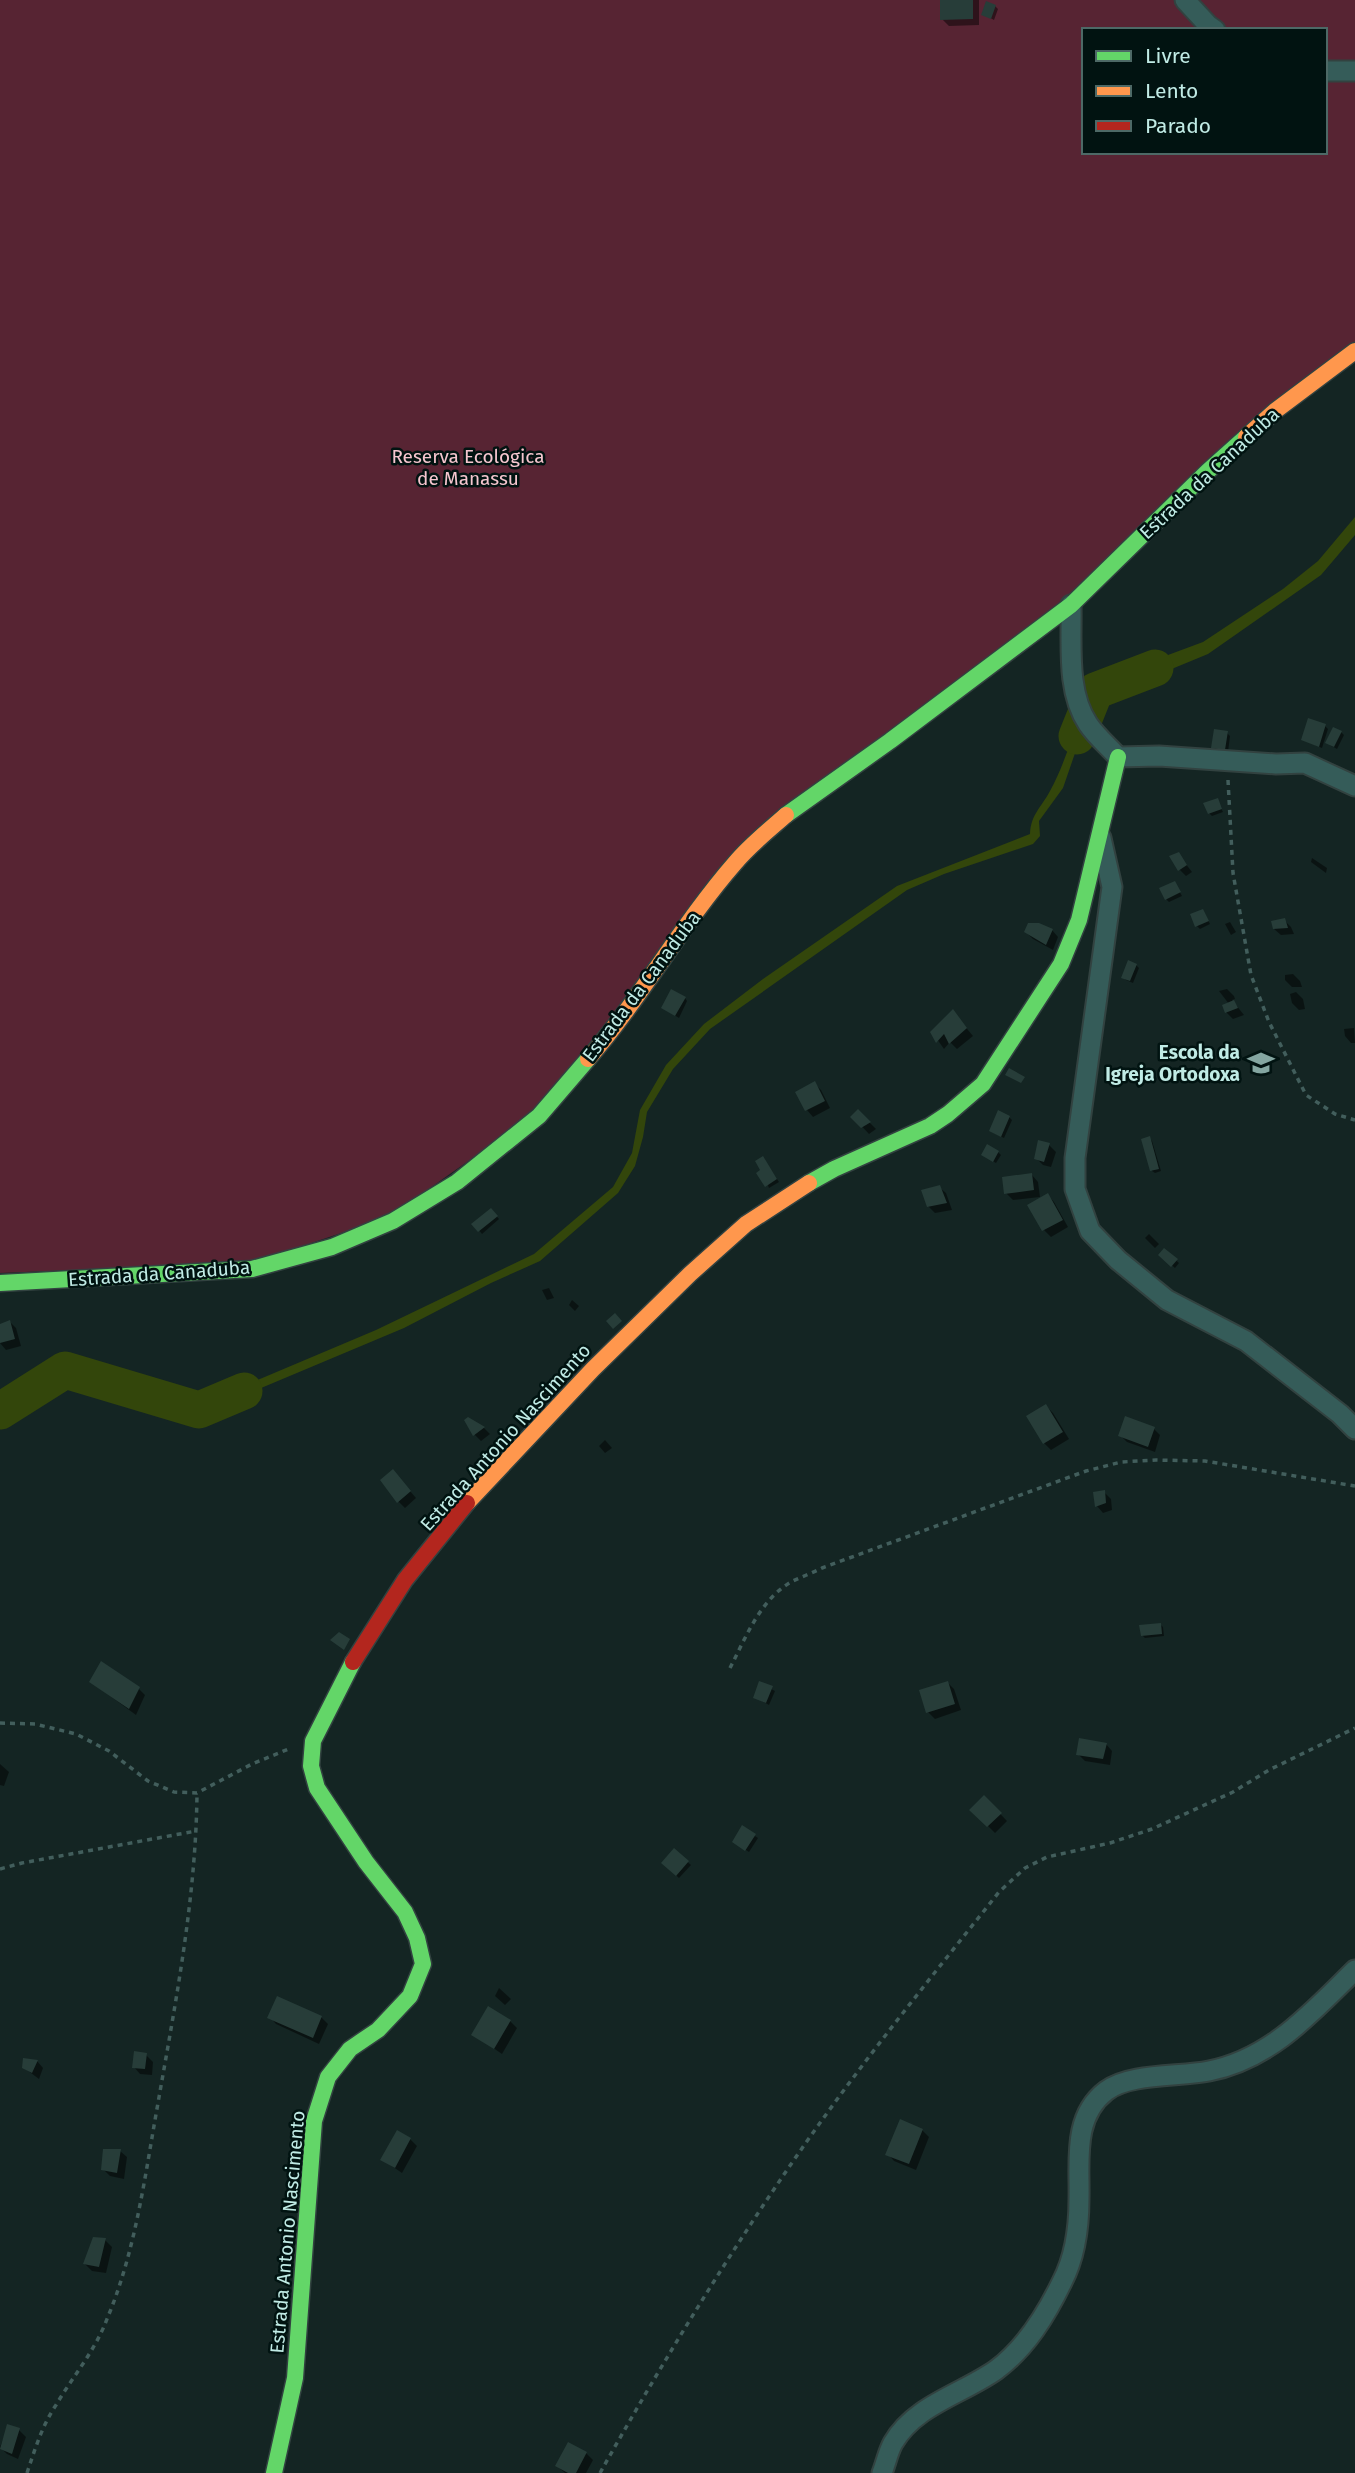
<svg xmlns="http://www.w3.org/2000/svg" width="1355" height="2473" viewBox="0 0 1355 2473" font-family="'Fira Sans',sans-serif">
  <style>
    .green { fill: #572433; fill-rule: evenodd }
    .water { fill: #33460b }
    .shadow { fill: #0007 }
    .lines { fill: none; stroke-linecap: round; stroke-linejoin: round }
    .river { stroke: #33460b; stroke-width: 37 }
    .building { fill: #273d39 }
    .street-casing { stroke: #324240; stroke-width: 23 }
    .fast-casing { stroke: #324240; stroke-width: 19 }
    .slow-casing { stroke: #324240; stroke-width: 19 }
    .jam-casing { stroke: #324240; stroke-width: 19 }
    .path { stroke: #425e5c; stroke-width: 3.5; stroke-dasharray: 5 5; stroke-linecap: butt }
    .street { stroke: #355c59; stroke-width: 19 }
    .fast { stroke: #63d668; stroke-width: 16 }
    .slow { stroke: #ff974d; stroke-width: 16 }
    .jam { stroke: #b3261e; stroke-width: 16 }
    .labels { text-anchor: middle; stroke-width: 5; stroke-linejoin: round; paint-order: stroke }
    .park-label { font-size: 19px; fill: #f6c6cf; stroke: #011311 }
    .street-label { font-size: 19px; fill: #c0ebe5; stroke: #011311 }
    .poi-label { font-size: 19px; font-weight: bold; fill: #c0ebe5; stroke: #011311; text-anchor: end }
  </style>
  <rect width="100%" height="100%" fill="#142523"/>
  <path class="green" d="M0,0H1355V344L1067,604L788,807L532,1116L389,1217L252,1263L0,1273ZM1084,30H1325V152H1084Z"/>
  <path class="water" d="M1355,517V535L1321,575L1208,654L1111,694L1106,678L1203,642L1283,589L1318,561Z
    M1096,681V699L1083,730L1063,788L1039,821L1040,836L1033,844L944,874L907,890L710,1029L673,1069L647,1112L643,1137L635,1166L618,1193L540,1261L491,1283L404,1328L197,1415L198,1405L376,1330L534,1254L613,1187L632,1153L640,1110L666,1065L704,1024L763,979L897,886L1030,834C1031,814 1041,808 1050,791C1069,756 1077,716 1096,681Z"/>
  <path class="shadow" d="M942,0H979V25L949,26L942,19Z
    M995,6L998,9L994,20L983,14Z
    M1325,726L1328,729L1322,748L1303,740Z
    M1341,732L1344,735L1337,749L1330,745Z
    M1227,733L1230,736L1228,752L1216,750L1213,747Z
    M1217,800L1223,812L1212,816L1209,813Z
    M1178,854L1192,872L1186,876L1180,870Z
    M1312,858L1327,868L1326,873L1311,862Z
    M1175,883L1182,896L1169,902L1166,899Z
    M1205,914L1210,924L1200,929L1197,926Z
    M1284,920L1291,927L1294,934L1281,935L1274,929Z
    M1230,922L1236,932L1231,935L1225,924Z
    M1052,930L1058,937L1053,950L1033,939L1026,932Z
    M1136,965L1139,968L1133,983L1126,980L1123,977Z
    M1293,974L1300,981L1302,987H1292L1285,980V975Z
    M1227,989L1234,996L1235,999L1232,1000L1244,1015L1233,1019L1226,1012L1229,1004L1219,991Z
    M1296,992L1303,999L1305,1009L1299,1010L1292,1003L1290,994Z
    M685,998L687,1001L679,1018L663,1008Z
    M953,1012L973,1036L957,1049L950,1042L944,1049L932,1032Z
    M1354,1028L1355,1043H1351L1345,1036L1344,1029Z
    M815,1084L821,1090L830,1108L813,1117L807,1110Z
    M858,1111L876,1129L869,1134L853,1117Z
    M1009,1117L1012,1120L1004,1138L994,1133Z
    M1149,1138L1152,1141L1161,1171L1155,1173L1152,1171Z
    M1049,1145L1056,1152L1051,1167L1043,1165L1036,1158Z
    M998,1152L1001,1155L996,1163L986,1157Z
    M765,1161L779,1182L769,1188L762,1171Z
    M1032,1175L1038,1182L1040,1197L1013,1200L1006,1193Z
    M939,1187L946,1193L952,1210L935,1213L928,1206Z
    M1048,1195L1054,1202L1068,1227L1051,1237L1044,1230Z
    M491,1210L499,1219L482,1234L474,1224Z
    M1149,1234L1159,1244L1155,1248L1145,1238Z
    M1164,1250L1179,1263L1175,1268L1160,1255Z
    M549,1288L554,1298L547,1300L542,1290Z
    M572,1300L579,1306L575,1311L569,1305Z
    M10,1322L16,1328L21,1346L6,1350L0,1343V1326Z
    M1046,1406L1053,1413L1069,1439L1051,1450L1044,1443Z
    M469,1419L484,1428L490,1434L481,1441L474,1434Z
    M1154,1429L1160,1435L1155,1452L1127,1442L1120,1435Z
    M605,1440L612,1448L605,1453L599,1446Z
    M399,1478L416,1498L405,1508L398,1501Z
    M1104,1492L1111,1499L1112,1510L1103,1513L1097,1506Z
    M1160,1624L1163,1627L1164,1636L1145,1638L1142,1635Z
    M91,1682L138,1688L145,1695L136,1715Z
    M760,1683L775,1691L769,1705L755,1697Z
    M948,1683L954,1689L961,1710L935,1719L928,1712Z
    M1106,1744L1112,1751L1110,1765L1085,1761L1078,1754Z
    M0,1764L9,1772L4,1786L0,1785Z
    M984,1797L1007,1821L995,1833L972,1810Z
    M755,1836L758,1838L749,1852L737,1844Z
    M674,1850L691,1865L679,1878L663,1863Z
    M499,1988L511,1999L505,2005L495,1996Z
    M270,2017H321L328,2024L319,2044L276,2024Z
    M510,2021L517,2028L502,2054L473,2034Z
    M146,2055L153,2062L152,2075L140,2074L134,2067Z
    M37,2061L43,2068L39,2079L23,2067Z
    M922,2130L929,2137L916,2170L894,2161L888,2154Z
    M410,2139L417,2146L402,2173L383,2160Z
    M120,2151L127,2157L124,2179L110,2176L103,2169Z
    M105,2240L112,2247L106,2273L92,2271L85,2264Z
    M8,2426L19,2430L26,2437L18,2459L7,2454L0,2447Z
    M586,2453L593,2460L586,2473H565L557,2466Z"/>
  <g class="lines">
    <path class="river" d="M1077,736L1095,691L1155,668
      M0,1411L65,1370L199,1410L244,1391"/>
  </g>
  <path class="building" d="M940,0H973V19L940,20Z
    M986,1L996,5L991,19L981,15Z
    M1308,718L1326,724L1319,747L1301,740Z
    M1333,727L1342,731L1334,747L1325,743Z
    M1214,729L1228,731L1225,750L1211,748Z
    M1218,798L1222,809L1208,814L1203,803Z
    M1179,852L1187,865L1178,871L1169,856Z
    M1175,881L1181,892L1165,900L1159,888Z
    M1203,909L1209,921L1195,927L1190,914Z
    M1285,918L1288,928L1273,929L1271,921Z
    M1028,923H1039L1053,929L1046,945L1024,932Z
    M1128,960L1137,964L1130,981L1121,978Z
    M671,989L686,997L675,1016L661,1008Z
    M1234,1000L1238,1008L1225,1013L1222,1005Z
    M953,1009L967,1028L949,1044L944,1034L936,1043L930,1032Z
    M1009,1068L1025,1077L1021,1083L1005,1075Z
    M815,1081L825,1101L805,1111L795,1092Z
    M858,1109L871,1122L861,1128L850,1117Z
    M998,1110L1010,1116L1001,1137L989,1131Z
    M1150,1136L1159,1169L1150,1171L1141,1139Z
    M1038,1140L1050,1143L1044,1162L1034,1159Z
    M987,1144L999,1151L993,1162L981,1155Z
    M763,1156L777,1179L765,1187L756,1173L760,1170L755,1161Z
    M1032,1173L1034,1190L1004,1194L1002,1177Z
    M940,1185L947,1203L927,1207L921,1190Z
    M1048,1193L1063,1220L1042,1231L1027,1205Z
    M491,1208L498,1216L478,1232L471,1224Z
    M1164,1248L1178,1259L1171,1267L1158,1255Z
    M615,1313L622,1321L613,1329L606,1321Z
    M10,1320L15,1339L0,1343V1324Z
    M1046,1404L1063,1432L1043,1444L1026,1416Z
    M1125,1416L1155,1427L1148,1447L1118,1436Z
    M468,1417L485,1427L473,1436L464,1420Z
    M393,1469L411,1491L397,1503L380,1480Z
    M1105,1490L1106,1503L1095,1507L1093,1492Z
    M1161,1623L1162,1634L1141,1636L1139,1625Z
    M339,1632L350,1639L344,1650L330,1640Z
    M101,1661L140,1687L129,1709L89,1682Z
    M759,1681L773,1686L766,1703L753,1698Z
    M948,1681L955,1704L926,1713L919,1690Z
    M1079,1738L1107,1743L1103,1759L1076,1755Z
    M984,1795L1002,1813L987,1827L969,1810Z
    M742,1825L756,1834L745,1851L732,1842Z
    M674,1848L689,1861L676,1876L661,1863Z
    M277,1996L322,2016L313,2038L267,2018Z
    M488,2006L511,2020L494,2049L471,2035Z
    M134,2051L147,2053L145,2069L132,2068Z
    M23,2058L38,2060L32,2073L22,2068Z
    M900,2119L923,2129L909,2164L885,2155Z
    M397,2130L411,2138L395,2168L380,2160Z
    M103,2149H121L117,2173L101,2170Z
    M93,2237L106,2238L99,2267L83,2264Z
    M7,2424L20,2428L12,2454L0,2449Z
    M568,2442L587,2452L576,2473H568L555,2466Z"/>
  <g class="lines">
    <defs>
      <path id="street" d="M1185,0L1208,25L1215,30
        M1325,71H1355
        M1071,605C1072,643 1066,691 1088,724C1096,736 1108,746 1118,757L1159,756L1276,764L1305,763L1355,786
        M1101,838L1112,887L1075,1158V1189L1090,1231L1118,1260L1167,1300L1246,1341L1340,1414L1355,1429
        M882,2473C886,2463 888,2452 893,2443C915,2405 962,2394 996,2370C1026,2348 1046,2315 1062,2282C1075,2257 1079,2227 1079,2199C1080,2162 1072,2117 1106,2091C1129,2073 1180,2077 1209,2071C1271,2059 1312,2012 1355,1970"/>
      <path id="fast" d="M786,815L890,741L1071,605L1208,471L1246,437
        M809,1183L834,1169L930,1126L948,1114L983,1084L1061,964L1079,920L1118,757
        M0,1283L252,1269L332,1247L393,1221L457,1182L539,1116L588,1059
        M274,2473L295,2378L314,2121L328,2077L350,2049L378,2030L410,1996L423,1964L417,1938L405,1912L366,1862L317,1788L311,1766L313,1741L353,1662"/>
      <path id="slow" d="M1246,437L1275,411L1355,351
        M588,1059C642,997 681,925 735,863C750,845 769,830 786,815
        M467,1503L593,1369L690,1274L746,1224L809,1183"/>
      <path id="jam" d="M353,1662L405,1580L467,1503"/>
    </defs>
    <use href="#street" class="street-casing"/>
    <use href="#fast" class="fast-casing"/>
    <use href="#slow" class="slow-casing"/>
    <use href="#jam" class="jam-casing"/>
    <path class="path" d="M1228,780L1233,873L1251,975L1269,1022L1306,1095L1335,1114L1355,1120
      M730,1668C746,1637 760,1600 791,1582C801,1577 812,1573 822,1568L1086,1471L1121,1462L1156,1460L1205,1461L1355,1486
      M0,1723L35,1724L76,1734L109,1751L148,1781L174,1792L197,1793L252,1764L291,1748
      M0,1869L22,1863L196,1831
      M27,2473C35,2449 42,2426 56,2405C73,2376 95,2351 107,2319C136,2250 145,2175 158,2103C176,2000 196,1897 197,1793
      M600,2473C663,2361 731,2250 805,2144C866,2057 933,1975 999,1892L1025,1868L1047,1857L1110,1843L1152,1829L1233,1792L1269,1770L1355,1728"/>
    <use href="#street" class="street"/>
    <use href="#fast" class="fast"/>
    <use href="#slow" class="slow"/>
    <use href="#jam" class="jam"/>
  </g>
  <defs>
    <symbol id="school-bare" viewBox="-9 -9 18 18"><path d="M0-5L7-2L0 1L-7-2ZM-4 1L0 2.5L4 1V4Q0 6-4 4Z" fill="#84a6a1" stroke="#011311" stroke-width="2.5" paint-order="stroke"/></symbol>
  </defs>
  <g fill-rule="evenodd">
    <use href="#school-bare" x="1242" y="1044" width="38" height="38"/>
  </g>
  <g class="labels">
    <g class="park-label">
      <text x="468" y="463">Reserva Ecológica<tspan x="468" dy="22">de Manassu</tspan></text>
    </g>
    <g class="street-label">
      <text transform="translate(1209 473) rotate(-43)" y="7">Estrada da Canaduba</text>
      <text transform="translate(641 986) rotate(-53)" y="7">Estrada da Canaduba</text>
      <text transform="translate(159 1273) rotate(-4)" y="7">Estrada da Canaduba</text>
      <text transform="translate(505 1437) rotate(-48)" y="7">Estrada Antonio Nascimento</text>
      <text transform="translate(287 2232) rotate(-85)" y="7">Estrada Antonio Nascimento</text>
    </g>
    <g class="poi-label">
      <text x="1240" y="1059">Escola da<tspan x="1240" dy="22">Igreja Ortodoxa</tspan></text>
    </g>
  </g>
  <rect x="1082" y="28" width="245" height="126" fill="#011311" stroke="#4d6966" stroke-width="2"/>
  <rect x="1096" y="51" width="35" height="10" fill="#63d668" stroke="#4d6966" stroke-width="2"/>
  <text x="1145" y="63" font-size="21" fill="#c0ebe5">Livre</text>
  <rect x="1096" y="86" width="35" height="10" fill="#ff974d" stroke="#4d6966" stroke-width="2"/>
  <text x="1145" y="98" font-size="21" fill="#c0ebe5">Lento</text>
  <rect x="1096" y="121" width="35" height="10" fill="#b3261e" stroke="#4d6966" stroke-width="2"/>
  <text x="1145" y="133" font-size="21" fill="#c0ebe5">Parado</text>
</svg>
